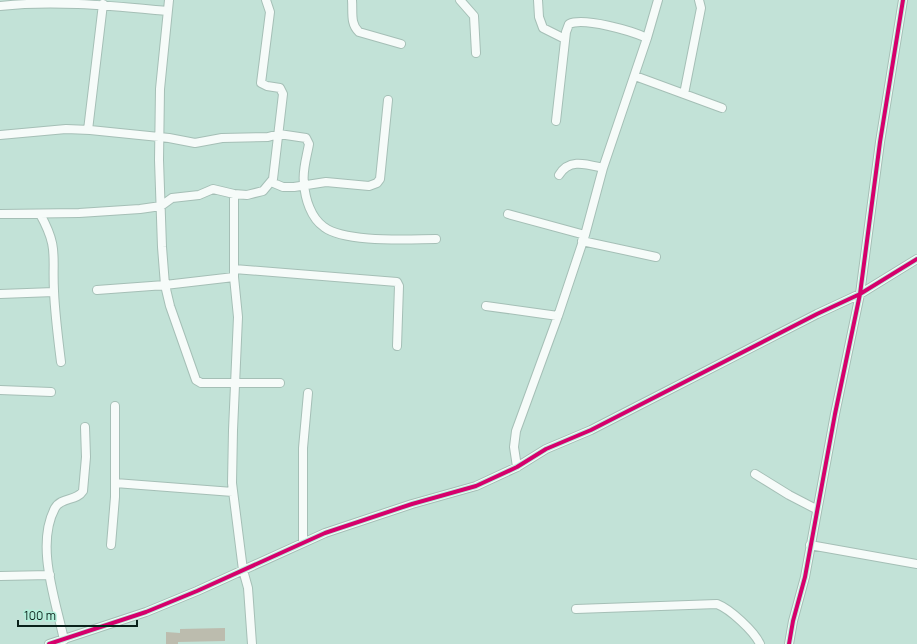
<svg xmlns="http://www.w3.org/2000/svg" width="917" height="644" viewBox="0 0 917 644" font-family="Manrope,sans-serif">
  <style>
    .building { fill: #bcbcae }
    .lines { fill: none; stroke-linecap: round; stroke-linejoin: round }
    .minor-casing { stroke: #a5bfb6; stroke-width: 10 }
    .minor { stroke: #f6fbf9; stroke-width: 8 }
    .cycleway-casing { stroke: #b4f0db; stroke-width: 6 }
    .cycleway { stroke: #d6006c; stroke-width: 4 }
  </style>
  <rect width="100%" height="100%" fill="#c2e2d7"/>
  <path class="building" d="M225,628V641L178,642V644H166V632L180,633V629Z"/>
  <g class="lines">
    <defs>
      <path id="minor" d="M169,0L160,89L159,160L162,247L165,285L170,306L196,380L201,383H280
        M352,0C353,12 350,24 359,32L401,44
        M460,0L474,16L476,53
        M538,0L539,17L543,28L565,39
        M0,6C56,0 112,6 167,11
        M635,76L722,108
        M684,94L701,8L699,0
        M556,121L566,32L569,24C584,17 632,31 647,38
        M88,130L103,4
        M0,135L66,129L90,130L169,138L195,143L222,138L268,137L279,134L306,138L309,144C307,156 302,171 304,183C305,199 311,218 324,227C345,243 409,239 436,239
        M559,175C569,158 586,164 603,168
        M271,182L283,187H294L326,182L369,186L377,183L380,179L388,100
        M234,194V277L238,317L233,430L232,483L243,570L248,588L252,644
        M0,214L79,213L140,209L161,206L172,198L199,195L213,189L234,194L247,195L263,191L273,179L283,94L280,88L267,86L261,83L270,12L266,0
        M40,214C59,248 52,256 54,291C55,315 58,338 61,362
        M508,214L585,235
        M582,241L656,257
        M234,269L397,282L399,286L397,346
        M97,290L165,285L234,277
        M0,294L54,292
        M486,306L558,316
        M0,390L51,392
        M517,467L514,447L516,431L558,316L585,235L603,168L647,38L658,0
        M755,474L789,495L816,509
        M115,483L233,492
        M303,542V448L308,393
        M111,545L115,497V406
        M810,545L917,564
        M0,576L50,575
        M576,609L717,604C730,609 754,631 760,644
        M64,640C56,601 35,545 55,508C61,497 77,501 83,491L86,457L85,427
        M49,644L146,612L197,591L325,533L412,504L476,486L517,467L546,449L591,430L817,314L860,294L917,259
        M789,644L793,621L805,577L835,414L860,294L880,142L903,0"/>
    </defs>
    <use href="#minor" class="minor-casing"/>
    <use href="#minor" class="minor"/>
    <defs>
      <path id="cycleway" d="M49,644L146,612L197,591L325,533L412,504L476,486L517,467L546,449L591,430L817,314L860,294L917,259
        M789,644L793,621L805,577L835,414L860,294L880,142L903,0"/>
    </defs>
    <use href="#cycleway" class="cycleway-casing"/>
    <use href="#cycleway" class="cycleway"/>
  </g>
  <path d="M18 620v6h119v-6" fill="none" stroke="#09211a" stroke-width="2"/>
  <text x="24" y="620" font-size="12" fill="#09211a" stroke="#b4f0db" stroke-width="3" paint-order="stroke">100 m</text>
</svg>
